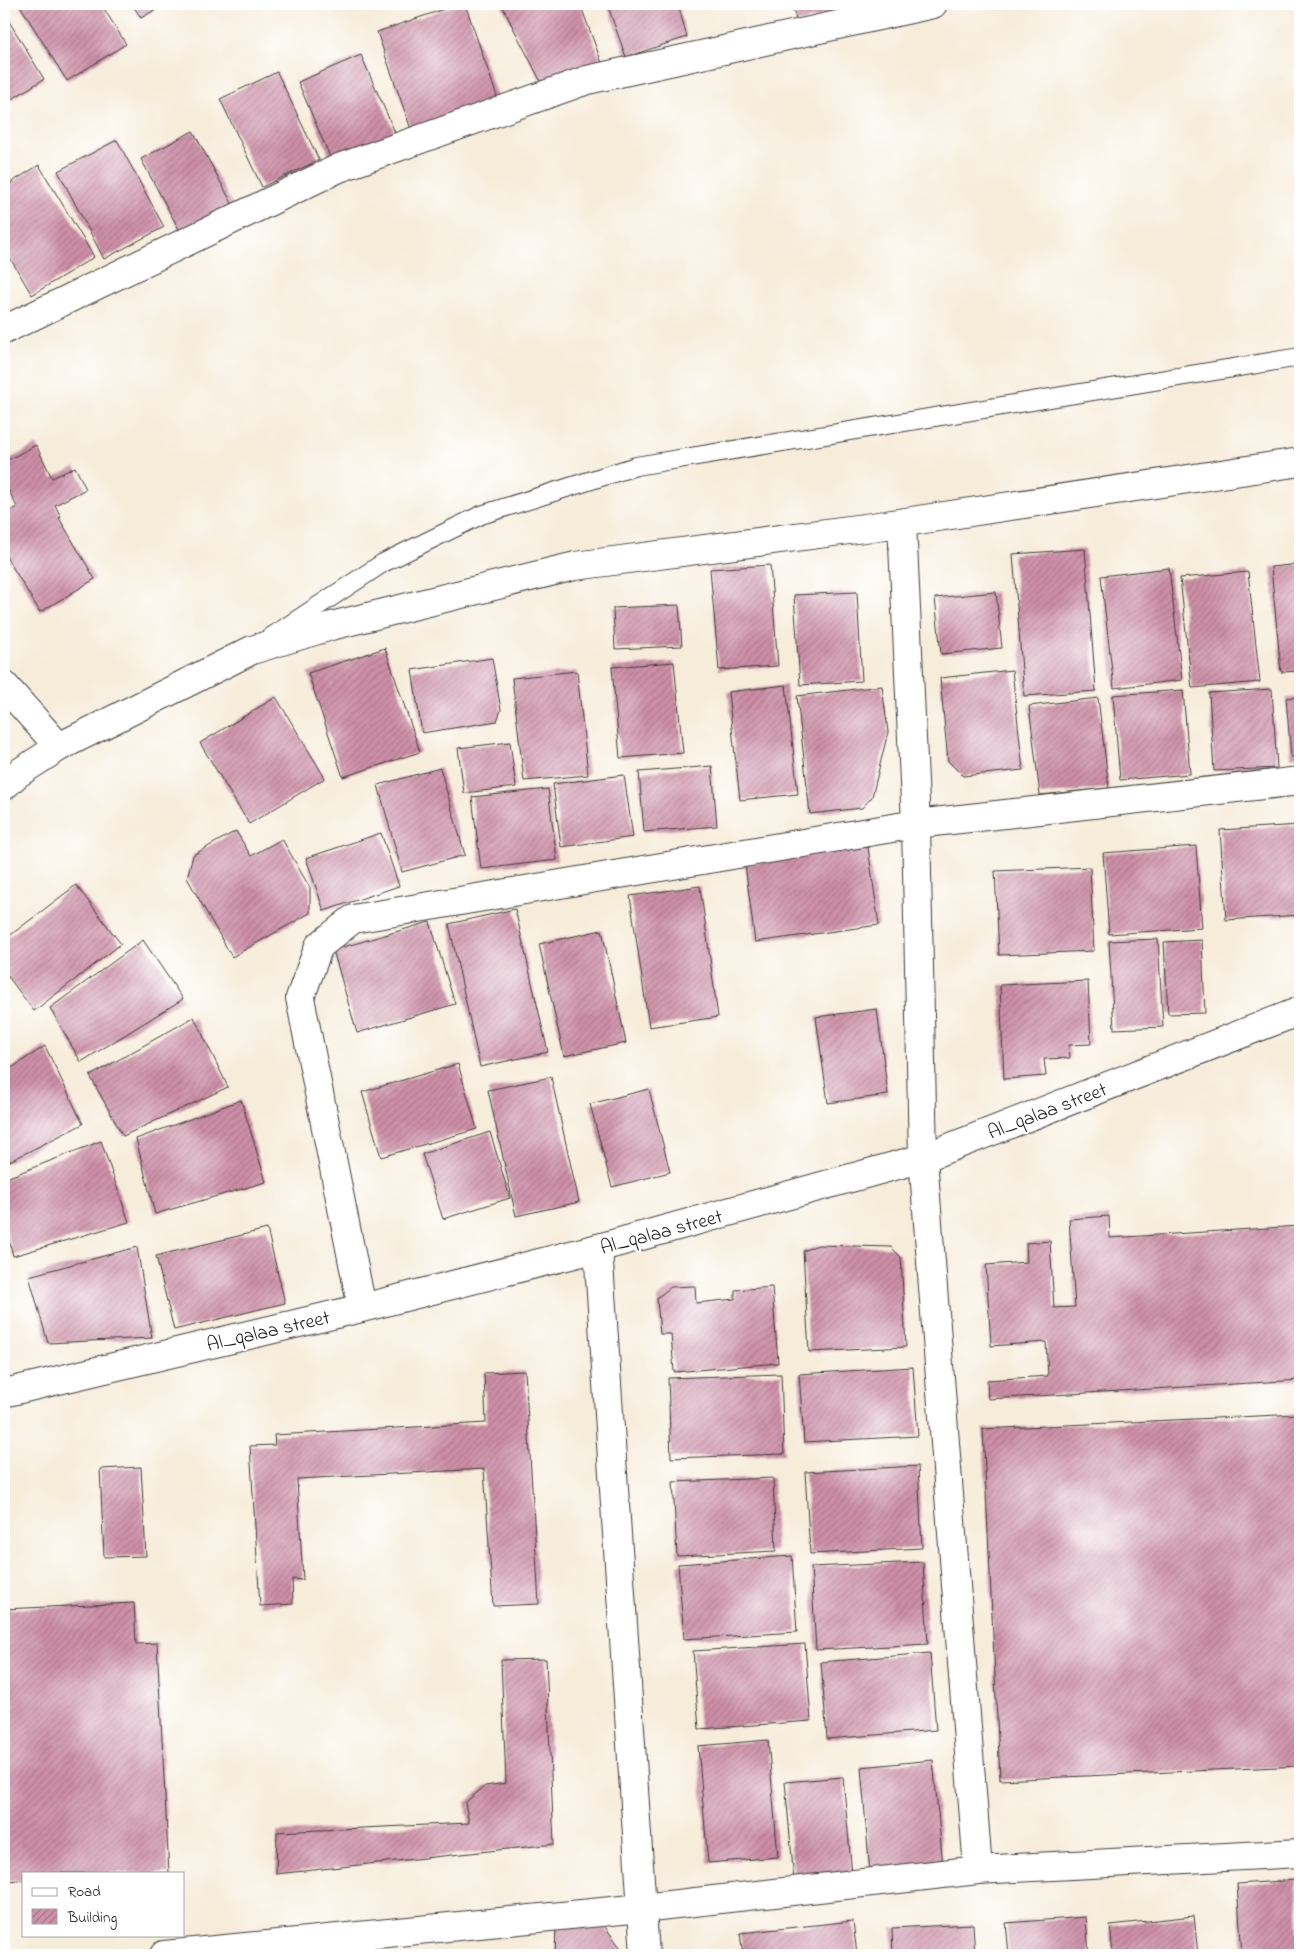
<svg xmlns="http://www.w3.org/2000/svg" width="1304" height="1959" viewBox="0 0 1304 1959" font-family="'Indie Flower',sans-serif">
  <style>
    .building { fill: url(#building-hatch) }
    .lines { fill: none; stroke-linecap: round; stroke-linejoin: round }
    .lane-casing { stroke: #3d3b38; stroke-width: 20 }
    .street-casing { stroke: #3d3b38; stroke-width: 30 }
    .secondary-casing { stroke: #3d3b38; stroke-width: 30 }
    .lane { stroke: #fff; stroke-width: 18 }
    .street { stroke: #fff; stroke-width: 28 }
    .secondary { stroke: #fff; stroke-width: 28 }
    .labels { text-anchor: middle; stroke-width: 4.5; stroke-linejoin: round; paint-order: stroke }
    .street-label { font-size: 20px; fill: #1c1c1c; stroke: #fff }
  </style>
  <defs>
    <pattern id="building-hatch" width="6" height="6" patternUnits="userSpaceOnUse" patternTransform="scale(1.25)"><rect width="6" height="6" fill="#ce90a8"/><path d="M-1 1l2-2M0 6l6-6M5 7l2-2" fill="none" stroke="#a67588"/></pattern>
  </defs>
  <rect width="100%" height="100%" fill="#fff"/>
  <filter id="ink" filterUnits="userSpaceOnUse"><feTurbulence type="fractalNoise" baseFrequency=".02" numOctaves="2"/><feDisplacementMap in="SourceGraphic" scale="10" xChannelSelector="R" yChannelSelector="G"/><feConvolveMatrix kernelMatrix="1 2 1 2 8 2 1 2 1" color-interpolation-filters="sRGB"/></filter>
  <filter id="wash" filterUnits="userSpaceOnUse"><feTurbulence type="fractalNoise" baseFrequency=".0096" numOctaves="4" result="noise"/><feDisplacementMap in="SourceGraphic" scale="20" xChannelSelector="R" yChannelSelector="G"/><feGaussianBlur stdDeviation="1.12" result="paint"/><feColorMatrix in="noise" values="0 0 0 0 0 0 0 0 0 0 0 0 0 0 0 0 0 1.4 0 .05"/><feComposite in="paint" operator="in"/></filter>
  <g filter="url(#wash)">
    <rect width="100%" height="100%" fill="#f6ecda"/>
    <g id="blocks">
      <path class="building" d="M19,4H101L126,44L67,81Z
        M132,4H165L141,18Z
        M459,4H465L499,102L412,132L377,32Z
        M501,4H580L603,66L542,84Z
        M607,4H678L687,37L626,57Z
        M792,4H871L797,23Z
        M4,13L44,79L4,104Z
        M361,55L397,137L333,164L298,82Z
        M277,72L319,160L262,187L220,99Z
        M193,131L234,207L182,235L141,159Z
        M117,140L164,227L104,259L58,171Z
        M39,165L94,257L32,295L4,248V187Z
        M36,445L52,478L75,467L86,489L55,505L61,517L59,518L95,579L40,612L4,553V515L17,507L4,481V462Z
        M1085,549L1096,691L1024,696L1013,554Z
        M1300,564V671L1281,672L1271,567Z
        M770,565L778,666L719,670L710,569Z
        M1169,568L1182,680L1114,688L1101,576Z
        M1248,572L1260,682L1192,688L1180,578Z
        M857,592L862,681L800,685L794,595Z
        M996,592L1002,648L941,654L935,598Z
        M679,605L682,646L615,649L613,608Z
        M385,648L420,752L343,777L308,673Z
        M492,658L501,710L497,721L422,733L412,670Z
        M674,662L683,753L620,758L612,667Z
        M1012,670L1023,770L963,776L948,761L940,678Z
        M577,671L588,775L524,781L512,678Z
        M786,685L798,794L740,800L728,692Z
        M882,686L888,732L872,797L862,808L810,814L797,696Z
        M1272,689L1277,768L1214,771L1209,693Z
        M1183,690L1190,774L1120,780L1113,695Z
        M276,697L325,778L249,824L200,743Z
        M1300,697V756L1291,757L1286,698Z
        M1098,698L1109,788L1040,795L1029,706Z
        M510,742L516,787L464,793L458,748Z
        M712,766L717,826L644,832L639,772Z
        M440,768L465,855L402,872L378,785Z
        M624,775L633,837L561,847L553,784Z
        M548,789L557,860L481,869L472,797Z
        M1300,825V915L1226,920L1220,830Z
        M236,831L251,856L282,839L310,888V913L232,957L187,878L193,855Z
        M381,833L399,886L324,911L306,858Z
        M1196,846L1202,928L1109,934L1103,853Z
        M868,847L879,925L755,942L745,864Z
        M1090,867L1094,951L999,955L995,871Z
        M76,885L121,944L34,1011L4,971V940Z
        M700,886L718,1017L649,1027L630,896Z
        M515,909L548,1052L480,1067L449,924Z
        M430,922L455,1004L357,1033L333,950Z
        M602,930L626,1043L564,1056L539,944Z
        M1158,939L1163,1027L1114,1029L1109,941Z
        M143,940L183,999L81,1062L50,1008Z
        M1202,940L1205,1013L1168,1014L1164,942Z
        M1088,981L1091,1044L1069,1045L1070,1058L1044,1059L1046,1076L1004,1079L1000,985Z
        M877,1009L888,1095L828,1103L816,1017Z
        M194,1017L228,1087L123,1136L90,1076Z
        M45,1046L83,1124L4,1164V1073Z
        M458,1064L477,1129L381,1157L362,1092Z
        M551,1077L579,1202L516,1216L488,1090Z
        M649,1089L670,1172L612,1187L590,1104Z
        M241,1100L266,1182L155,1214L136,1139Z
        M490,1132L510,1198L443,1219L422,1154Z
        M101,1141L129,1222L13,1256L4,1221V1179Z
        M1109,1216L1110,1238L1300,1226V1380L988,1399L987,1380L1048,1376L1046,1342L991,1346L986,1265L1027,1262L1026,1243L1050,1241L1054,1308L1075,1307L1069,1219Z
        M267,1229L285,1303L174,1330L156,1256Z
        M818,1245L891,1247L901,1257L906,1347L809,1352L803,1251Z
        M137,1247L152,1338L48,1343L29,1276Z
        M695,1286L696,1303L735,1299V1290L772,1287L778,1363L674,1372L671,1334H660L657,1298L671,1287Z
        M913,1367L918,1436L804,1442L799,1374Z
        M525,1371L539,1604L493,1606L484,1469L297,1479L303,1580L292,1579L293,1604L260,1606L250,1446L275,1445L274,1435L486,1423L484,1373Z
        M781,1374L784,1454L671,1458L668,1378Z
        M1300,1414V1766L1000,1780L983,1429Z
        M918,1466L922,1548L810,1554L805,1472Z
        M141,1467L146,1556L104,1557L100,1469Z
        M773,1478L776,1551L677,1556L673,1482Z
        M792,1556L797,1632L684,1639L678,1564Z
        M923,1562L928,1644L816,1650L811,1567Z
        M134,1603L136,1644L157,1643L169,1873H24V1880L4,1881V1609Z
        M805,1644L811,1721L699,1729L693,1651Z
        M930,1653L936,1730L827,1739L821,1662Z
        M546,1659L554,1844L276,1874L277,1832L469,1823L465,1803L485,1786L506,1783L501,1660Z
        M768,1740L778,1857L708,1863L698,1746Z
        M933,1760L943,1866L870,1873L861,1767Z
        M843,1777L852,1875L794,1880L785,1782Z
        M1297,1880L1300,1955H1242L1237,1884Z
        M1194,1916L1198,1955H1113L1110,1925Z
        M1086,1917L1089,1955H1009L1006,1923Z
        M853,1921L857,1955H743L740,1933Z
        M602,1923L623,1951V1955H555L556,1928Z
        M973,1924L975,1955H893L892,1928Z"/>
    </g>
  </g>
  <g filter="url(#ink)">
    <use href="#blocks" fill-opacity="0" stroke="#3d3b38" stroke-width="1"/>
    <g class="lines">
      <defs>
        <path id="lane" d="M271,637L383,563L481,515L636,466L1300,357"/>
        <path id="street" d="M4,330L339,168L587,80L933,4
          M902,523L916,824L923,1158L978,1870
          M4,685L59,747
          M4,786L17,774L59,747L252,650L331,626L575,566L872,527L1300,462
          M362,1308L300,998L319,946L353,919L916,824L1300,781
          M4,1393L362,1308L598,1248L923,1158L1300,1011
          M164,1955L642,1908L978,1870L1300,1853"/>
        <path id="secondary" d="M598,1248L645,1955"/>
      </defs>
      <use href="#lane" class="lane-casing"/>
      <use href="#street" class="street-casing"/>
      <use href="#secondary" class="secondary-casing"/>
      <use href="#lane" class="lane"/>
      <use href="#street" class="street"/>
      <use href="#secondary" class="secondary"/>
    </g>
  </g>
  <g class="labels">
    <g class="street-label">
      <text transform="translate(1047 1110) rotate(-21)" y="7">Al_qalaa street</text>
      <text transform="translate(661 1231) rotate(-15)" y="7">Al_qalaa street</text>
      <text transform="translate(268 1330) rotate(-13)" y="7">Al_qalaa street</text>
    </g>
  </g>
  <rect width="1304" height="1959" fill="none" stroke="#fff" stroke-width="20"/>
  <rect x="22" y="1872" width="162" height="65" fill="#ffffff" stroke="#a4a4a4"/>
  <rect x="32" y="1888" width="25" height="8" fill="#ffffff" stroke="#a4a4a4"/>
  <text x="68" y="1896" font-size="15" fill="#1c1c1c">Road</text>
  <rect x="32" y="1909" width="25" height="15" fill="url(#building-hatch)" stroke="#a4a4a4"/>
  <text x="68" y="1922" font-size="15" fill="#1c1c1c">Building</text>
</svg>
